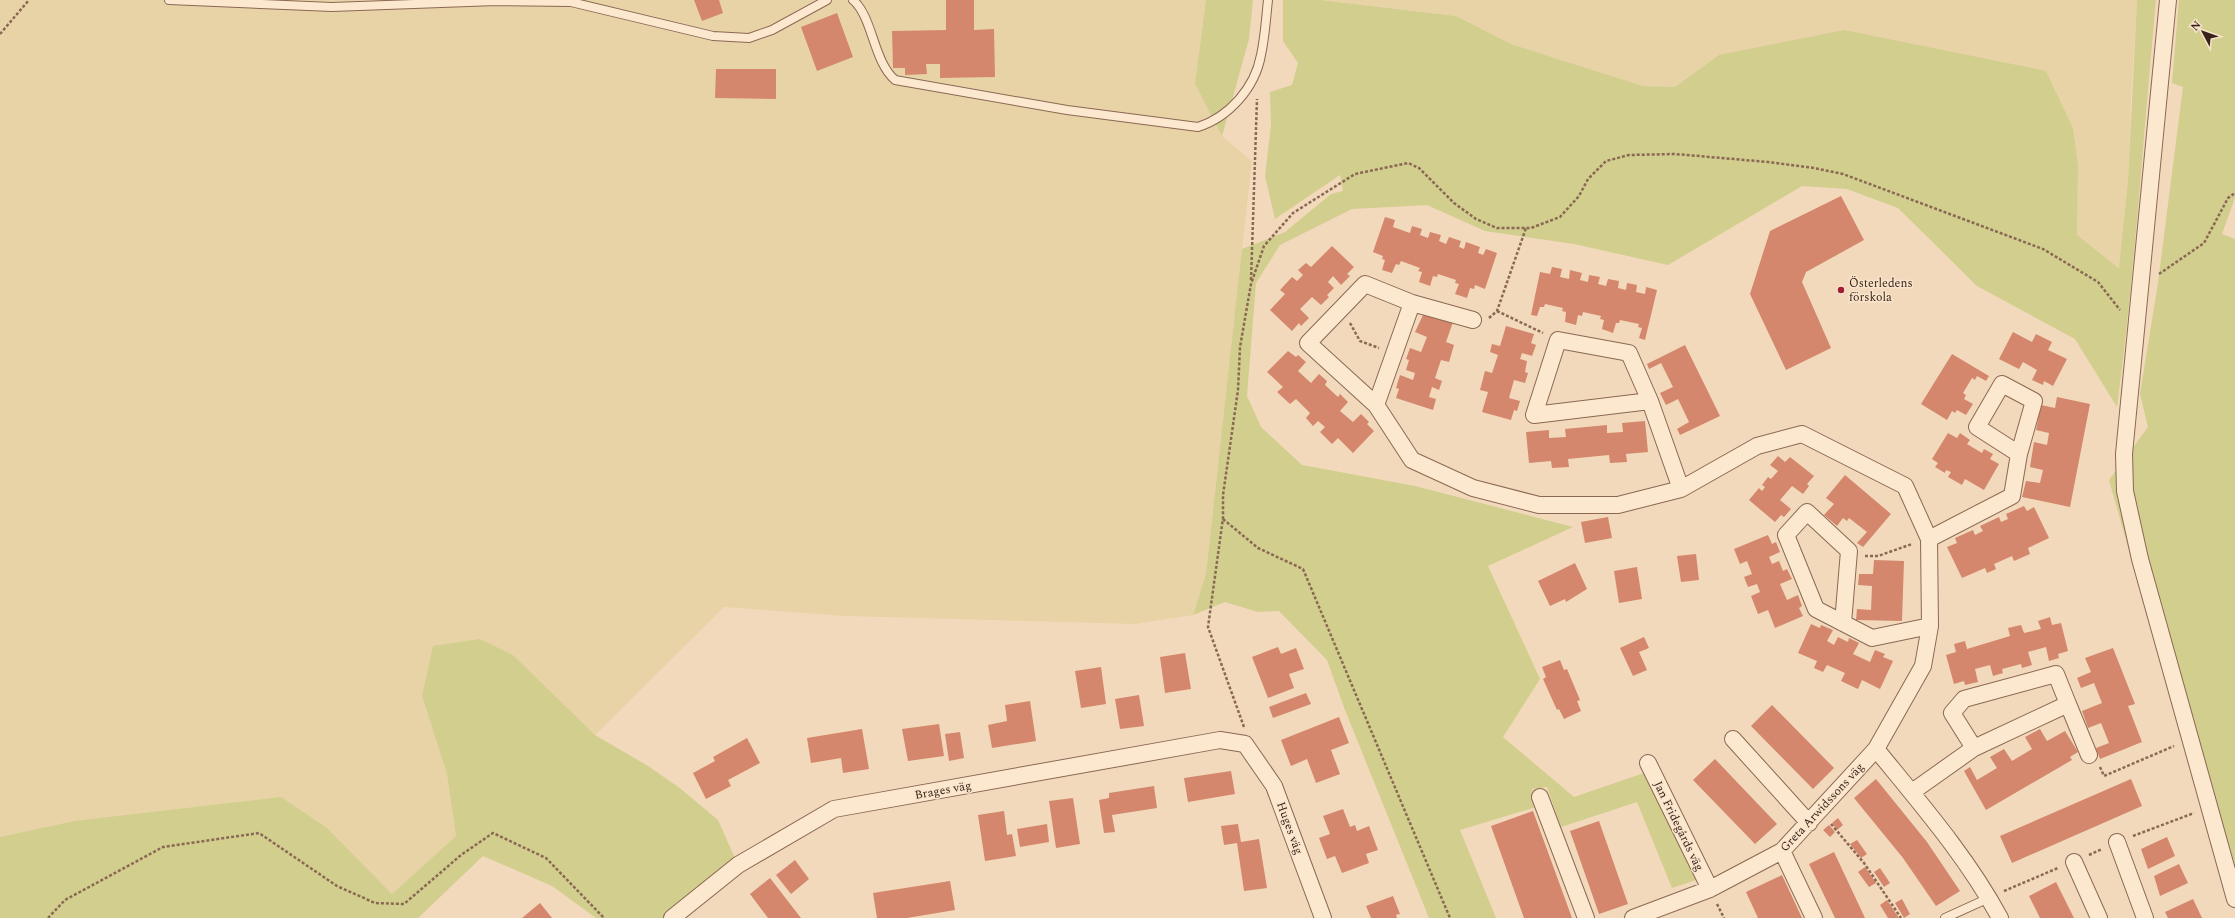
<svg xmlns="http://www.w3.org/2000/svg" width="2235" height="918" viewBox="0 0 2235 918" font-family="Spectral,serif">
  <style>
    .farmland { fill: #e8d3a7 }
    .green { fill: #d1ce8e }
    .building { fill: #d4876c }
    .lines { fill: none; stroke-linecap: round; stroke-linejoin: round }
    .lane-casing { stroke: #8b6853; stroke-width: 10 }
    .street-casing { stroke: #8b6853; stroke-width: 18 }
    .path { stroke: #8b6853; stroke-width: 2.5; stroke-dasharray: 3 2; stroke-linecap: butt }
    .lane { stroke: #fce7cf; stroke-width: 8 }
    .street { stroke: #fce7cf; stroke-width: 16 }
    .poi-dot { fill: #a01d33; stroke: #f9e4cb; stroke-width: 1.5 }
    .labels { text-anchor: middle; stroke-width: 3; stroke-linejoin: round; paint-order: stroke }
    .poi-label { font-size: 12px; fill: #38231a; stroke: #f9e4cb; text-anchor: start }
    .street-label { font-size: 12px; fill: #38231a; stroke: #f9e4cb }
  </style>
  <rect width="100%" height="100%" fill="#f2d9bb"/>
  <path class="farmland" d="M0,0H1206L1195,84L1222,136L1252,161L1206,574L1193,615L1135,624L845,616L724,607L595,735L513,655L480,639L422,696L447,774L456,836L392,894L327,828L74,821L0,837Z
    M1320,0H2137L2131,97L2127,217L2120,268L2077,235L2078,165L2073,128L2046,71L1719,55L1675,87L1643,86L1511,44L1456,16Z"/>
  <path class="green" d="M1206,0H1253L1249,39L1222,136L1195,84Z
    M1283,0H1320L1456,16L1511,44L1643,86L1675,87L1719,55L1844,30L2046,71L2073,128L2078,165L2077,235L2119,268L2128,182L2137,0H2156C2143,136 2135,272 2117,407L2075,339L1977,286L1898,208L1847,189L1802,186L1668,265L1574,244L1485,231L1427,205L1352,209L1280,245L1256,283L1247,396L1261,427L1302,465L1415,486L1573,527L1488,566L1540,679L1503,737L1574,797L1644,773L1696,880L1672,888L1637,802L1561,827L1547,787L1532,789L1536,807L1460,830L1496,918H1429L1345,710L1327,660L1279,611L1258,612L1225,602L1193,615L1206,574L1242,249L1285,232L1331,194L1343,191L1340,175L1275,219L1265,176L1271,125L1270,92L1292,85L1298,63L1283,41Z
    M2179,0H2235V198L2222,234L2235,239V868L2182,738L2109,480L2148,427L2140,394L2158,283L2183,87L2172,83Z
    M480,639L513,655L595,735L648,766L681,789L718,820L738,865L672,918H596L552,886L483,856L418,918H0V837L74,821L281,797L327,828L392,894L456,836L447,774L422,696L433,646Z"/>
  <path class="building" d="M694,0H719L723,13L702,21Z
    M946,0H974V30L994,29L995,77L940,78V64H926L927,74L905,75V68H893L892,31L946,30Z
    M837,13L853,57L817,71L801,27Z
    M716,69H776V99L715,98Z
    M1841,196L1864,240L1806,272L1802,282L1831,348L1786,370L1750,294L1770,231Z
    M1385,217L1395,220L1393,227L1410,233L1412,226L1422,229L1420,235L1428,238L1430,232L1441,235L1439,241L1446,244L1449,237L1461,241L1459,247L1464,249L1466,242L1480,247L1478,253L1483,255L1486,249L1497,253L1485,289L1475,285L1474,289L1470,288L1467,298L1455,294L1459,284L1455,283L1456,280L1438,274L1437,277L1433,276L1430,286L1419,282L1422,272L1418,271L1420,268L1401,261L1399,265L1396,264L1392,273L1382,270L1385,260L1382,259L1383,256L1373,252Z
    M1332,246L1354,267L1347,274L1350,276L1341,285L1333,276L1328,282L1334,288L1327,295L1329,297L1321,305L1312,297L1300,309L1309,318L1301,326L1299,323L1292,331L1270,310L1285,294L1280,290L1292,277L1297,281L1303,275L1298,270L1306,263L1311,267Z
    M1552,267L1562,269L1560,277L1569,279L1570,270L1582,273L1580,280L1588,282L1589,275L1600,277L1598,284L1606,286L1608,279L1619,281L1618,288L1626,290L1627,283L1637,285L1636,292L1645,294L1646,287L1657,290L1645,340L1639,338L1642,328L1638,327L1639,324L1620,320L1619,323H1616L1613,333L1602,329L1604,320L1600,319L1601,316L1583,312L1582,316L1578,315L1576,325L1565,322L1566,312L1562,311L1563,308L1545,304L1544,307H1540L1537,316L1531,315L1540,272L1550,274Z
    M1424,313L1453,322L1446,342L1454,345L1449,362L1441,360L1435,378L1442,381L1439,390L1432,387L1429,397L1436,399L1433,410L1396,398L1399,389L1396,388L1400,375L1413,380L1415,373L1406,370L1409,360L1406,359L1410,348L1421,352L1427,337L1415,332Z
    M1506,326L1534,334L1531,343L1536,345L1532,356L1522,353L1520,359L1527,361L1525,372L1528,373L1525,383L1514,380L1509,398L1520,401L1517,411L1514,410L1511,420L1482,412L1488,392L1480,390L1485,371L1492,373L1498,355L1490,352L1492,344L1500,346Z
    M2013,332L2032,342L2036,334L2052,342L2048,350L2067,359L2053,386L2044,381L2043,385L2032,380L2037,370L2023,362L2019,369L1999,359Z
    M1685,345L1720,416L1680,435L1677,429L1689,422L1678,399L1666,405L1660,393L1673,387L1661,363L1649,369L1647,364Z
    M1288,351L1296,357L1298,355L1306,362L1298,371L1311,383L1319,374L1327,381L1325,385L1338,397L1340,394L1348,402L1340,411L1353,422L1361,414L1369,422L1367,424L1374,431L1353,453L1338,438L1332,444L1320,432L1325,427L1318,421L1313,426L1306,418L1310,413L1296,399L1290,404L1277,392L1283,387L1267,372Z
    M1952,354L1989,376L1986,381L1977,376L1975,380L1972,378L1963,393L1966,395L1964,399L1973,404L1966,415L1957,410L1955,413L1952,411L1947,420L1921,404Z
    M2057,397L2090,404L2070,507L2022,497L2026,481L2040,483L2043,470L2030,467L2034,442L2047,445L2049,433L2036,430L2041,405L2055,408Z
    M1645,421L1648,452L1626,454L1627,462L1610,463L1609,455L1568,459L1569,467L1552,468L1551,461L1529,463L1526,432L1549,430V438L1566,437L1565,429L1607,425V433L1623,432L1622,423Z
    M1948,433L1957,438L1960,433L1970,440L1967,444L1982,453L1984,449L1993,454L1990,459L1999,464L1984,490L1965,479L1962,485L1948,477L1951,472L1946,470L1945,473L1935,467L1938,463L1932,459Z
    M1778,456L1785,462L1790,457L1814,476L1807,484L1809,486L1803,494L1792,486L1780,500L1791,509L1784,517L1781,515L1775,522L1749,500L1759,488L1762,491L1765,487L1762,485L1768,477L1771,479L1778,471L1770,465Z
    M1845,475L1891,514L1863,547L1857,543L1867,532L1849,518L1847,521L1843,518L1837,526L1824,515L1834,504L1826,498Z
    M2024,506L2027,511L2034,507L2049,538L2028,548L2030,554L2014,561L2012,556L1994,564L1996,569L1987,573L1985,568L1962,578L1947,547L1957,543L1955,538L1973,530L1975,535L1983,531L1980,526L1999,517L2001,522L2008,519L2006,514Z
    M1608,517L1612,538L1585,543L1581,522Z
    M1768,535L1772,544L1776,542L1780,552L1769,557L1772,564L1779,561L1783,571L1787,569L1792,579L1780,584L1787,600L1798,595L1802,606L1799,608L1803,616L1775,628L1768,610L1758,614L1751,596L1760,592L1757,584L1748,587L1744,577L1752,574L1747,561L1740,564L1734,549Z
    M1696,554L1699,580L1681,582L1677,556Z
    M1874,560L1904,561L1902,621L1856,620L1857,609L1871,610L1872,586L1858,585L1859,574H1873Z
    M1575,563L1587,589L1566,602L1565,599L1550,606L1538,581Z
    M1637,567L1642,599L1619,603L1614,571Z
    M2050,617L2052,625L2061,623L2068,651L2058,654L2059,658L2049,661L2046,647L2028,652L2032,665L2022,668L2021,664L2002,669L2003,673L1993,676L1990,665L1975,669L1978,682L1965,685L1964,681L1954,684L1946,655L1956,652L1954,644L1965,641L1967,649L2010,636L2008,628L2021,625L2024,633L2041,629L2038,621Z
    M1811,624L1820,628L1821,625L1833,630L1827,641L1834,645L1838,637L1848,642L1849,638L1859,643L1853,654L1870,662L1875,650L1885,654L1883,657L1893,661L1880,689L1862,680L1858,689L1841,681L1845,673L1827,665L1823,672L1814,668L1817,661L1798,653Z
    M1644,637L1649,648L1639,652L1647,670L1633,676L1620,648Z
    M1278,647L1281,654L1296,648L1304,669L1289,674L1294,688L1268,698L1252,657Z
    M2113,648L2135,704L2128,706L2142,742L2100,759L2096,748L2109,743L2101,723L2088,728L2082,711L2102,703L2094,683L2081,688L2077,678L2091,672L2085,658Z
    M1185,653L1191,689L1165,693L1160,657Z
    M1560,660L1564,670L1567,669L1580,700L1577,701L1581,711L1564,719L1559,709L1557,710L1543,679L1546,677L1542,667Z
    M1101,667L1106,704L1081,708L1075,671Z
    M1306,693L1311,704L1273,718L1269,707Z
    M1139,695L1144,726L1120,729L1115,699Z
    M1030,701L1036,741L992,748L988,725L1007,721L1005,705Z
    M1772,705L1834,768L1813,789L1751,726Z
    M1339,717L1349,743L1331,750L1340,774L1316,783L1307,759L1291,766L1281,740Z
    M939,724L944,756L908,761L902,729Z
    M862,729L869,769L843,773L841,758L811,763L807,738Z
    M2040,729L2047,741L2065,731L2078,752L2070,757L2072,760L1986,810L1964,771L1970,767L1977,780L1997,768L1990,757L2004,749L2012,761L2032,749L2025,737Z
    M960,732L964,758L949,761L945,734Z
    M747,738L760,763L728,780L731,786L706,799L693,773L715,761L713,757Z
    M1715,759L1777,824L1755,844L1693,780Z
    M1231,771L1235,794L1188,802L1184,778Z
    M1876,779L1927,842L1960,891L1936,906L1903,858L1854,798Z
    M2131,779L2142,806L2012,863L2000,836Z
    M1154,786L1157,808L1112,815L1115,832L1104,833L1099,800L1109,798V793Z
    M1073,798L1080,844L1056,848L1049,801Z
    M1343,809L1350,827L1355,825L1357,831L1369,826L1378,850L1366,854L1369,863L1342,873L1335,856L1327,859L1319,838L1330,834L1323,816Z
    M1004,811L1007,835L1012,834L1016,856L985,861L978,815Z
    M1533,811L1572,918H1524L1491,826Z
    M1838,818L1843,825L1837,830L1832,823Z
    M1599,821L1628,904L1599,914L1570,831Z
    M1047,824L1049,842L1020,847L1017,829Z
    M1238,824L1241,842L1259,839L1267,888L1244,891L1237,843L1224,845L1221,826Z
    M1829,825L1835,832L1830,837L1823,830Z
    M2167,837L2175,856L2148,869L2141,849Z
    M1857,840L1867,854L1861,858L1850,844Z
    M1834,852L1865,918H1835L1809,864Z
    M795,860L809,879L791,894L776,875Z
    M2179,864L2188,883L2160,896L2154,876Z
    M1865,867L1876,883L1869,887L1858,872Z
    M1880,868L1890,883L1884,887L1874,872Z
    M1782,875L1802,918H1758L1746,892Z
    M770,878L801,918H768L750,894Z
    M950,881L955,910L907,918H877L873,893Z
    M2056,882L2074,918H2040L2029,896Z
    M1393,896L1400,914L1396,915L1397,918H1371L1366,906Z
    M1902,899L1910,914L1904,918L1895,903Z
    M2193,899L2202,918H2168L2165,912Z
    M1887,900L1899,918H1888L1880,905Z
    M540,903L552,918H522Z"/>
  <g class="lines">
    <defs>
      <path id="lane" d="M169,0L332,7L496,1L571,2L713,36L749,38L772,30L827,0
        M853,0C873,17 873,61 895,80L1067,110L1198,127C1229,117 1255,88 1261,55C1265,37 1266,18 1268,0
        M1945,918L1989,898"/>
      <path id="street" d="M2168,0L2124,454L2125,491L2140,559L2235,899
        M1412,303L1473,320
        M1650,401L1534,415L1558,340L1629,353L1650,401L1681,489
        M1376,405L1412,303L1365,284L1308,343L1376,405L1412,460L1473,488L1539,505H1618L1681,489L1757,446L1802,434L1905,486L1929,539L1930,626L1923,666L1876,749L1782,851L1710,889L1633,918
        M1929,539L2012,496L2019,454L2034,401L2002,384L1977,427L2019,454
        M1843,623L1849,551L1807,512L1786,535L1816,609L1872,638L1930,626
        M2068,704L2089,755
        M1733,739L1809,823
        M1876,749C1920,803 1967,857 2000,918
        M1648,763L1710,889
        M1912,792L1974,748L2068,704L2056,674L1964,699L1952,713L1974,748
        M1540,797L1586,918
        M2117,842L2145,918
        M1782,851L1814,918
        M2074,862L2099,918
        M672,918L738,865L834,809L1220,740L1245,744L1274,786L1323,918"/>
    </defs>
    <use href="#lane" class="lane-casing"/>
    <use href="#street" class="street-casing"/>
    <path class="path" d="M0,34L29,0
      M2159,274L2204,243L2228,198L2235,193
      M1251,280L1257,99
      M1497,311L1543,333
      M1489,318L1497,311L1526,228
      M1350,323L1360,341L1379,348
      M1223,519L1258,548L1303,569L1450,918
      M1865,556H1878L1912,544
      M1244,727L1208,627L1223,518V495L1238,390L1240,347L1251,284L1264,246L1293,213L1355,174L1408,163L1419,168L1454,203L1476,219L1497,228H1531L1560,217L1579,196L1588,179L1606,161L1629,155L1675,154L1768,162L1814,168L1843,174L2043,249L2098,282L2120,310
      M2100,767L2104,776L2174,746
      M1831,824L1864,863L1901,918
      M2133,836L2194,813
      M2089,855L2102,849
      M2004,891L2058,868
      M1717,904L1724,918
      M48,918L65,900L163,847L259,833L337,886L375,903L404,904L461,855L493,833L546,858L604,918"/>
    <use href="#lane" class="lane"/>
    <use href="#street" class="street"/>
  </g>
  <circle class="poi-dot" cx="1841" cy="290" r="4"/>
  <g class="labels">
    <g class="poi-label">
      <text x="1849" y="287">Österledens<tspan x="1849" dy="14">förskola</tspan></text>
    </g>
    <g class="street-label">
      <text transform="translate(943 790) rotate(-10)" y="4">Brages väg</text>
      <text transform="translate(1822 807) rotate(-47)" y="4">Greta Arwidssons väg</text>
      <text transform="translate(1679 826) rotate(64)" y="4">Jan Fridegårds väg</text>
      <text transform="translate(1290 828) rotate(70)" y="4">Huges väg</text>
    </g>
  </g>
  <g transform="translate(2203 32) rotate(311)" stroke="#f9e4cb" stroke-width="3" paint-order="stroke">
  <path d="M0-3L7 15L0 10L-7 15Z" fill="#38231a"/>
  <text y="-6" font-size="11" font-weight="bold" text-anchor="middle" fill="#38231a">N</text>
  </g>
</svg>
